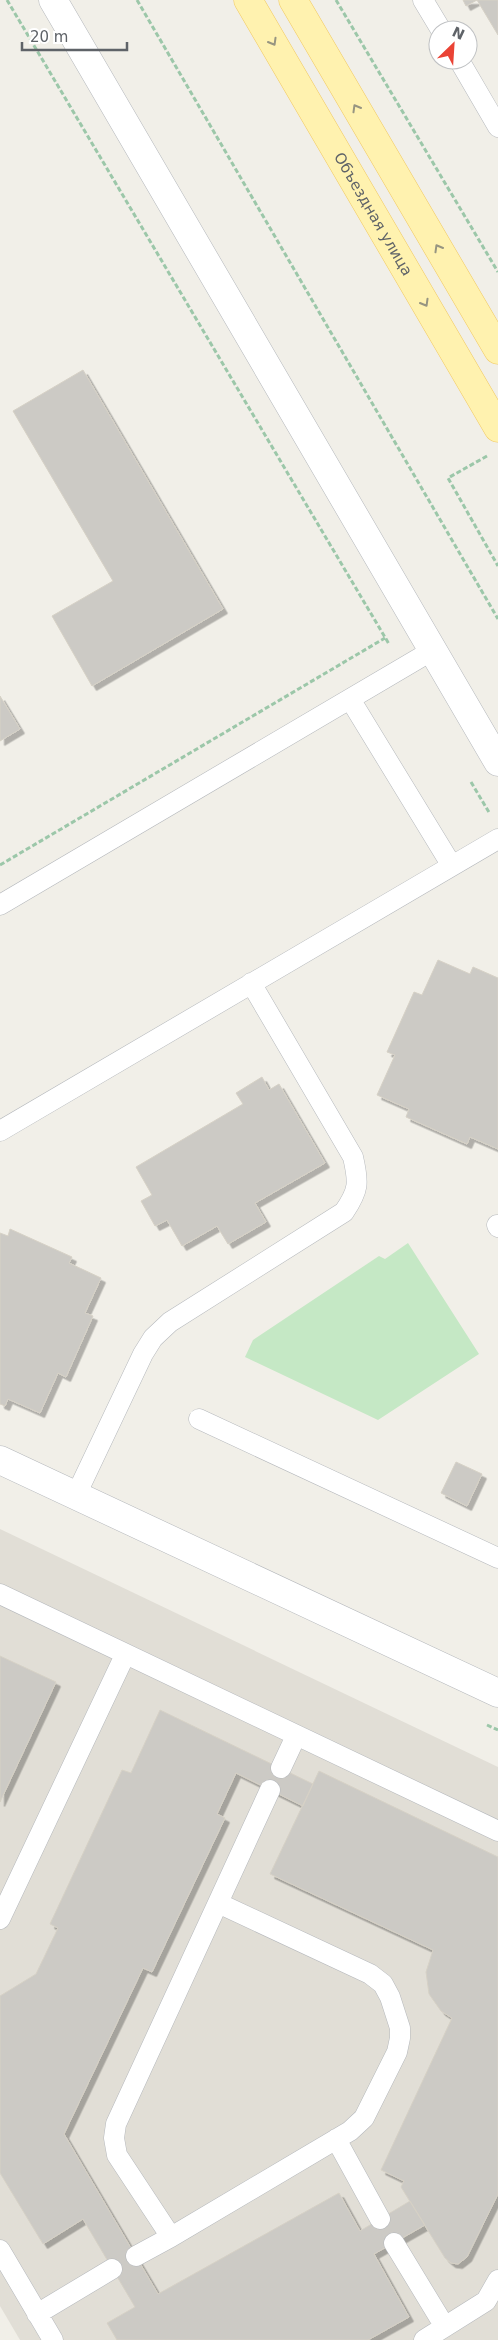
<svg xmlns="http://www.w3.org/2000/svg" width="498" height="2340" viewBox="0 0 498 2340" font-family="'DejaVu Sans',sans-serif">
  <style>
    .education { fill: #e1ded6 }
    .green { fill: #c5e8c5 }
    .building { fill: #cccac5; stroke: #d6d1c6; filter: url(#shadow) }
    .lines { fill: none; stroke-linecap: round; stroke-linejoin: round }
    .service-casing { stroke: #b5b8bc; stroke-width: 21 }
    .minor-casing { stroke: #b5b8bc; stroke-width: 29 }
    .primary-casing { stroke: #f2c960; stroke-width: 29 }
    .path { stroke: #9cc7a9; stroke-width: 3; stroke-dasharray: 5 2.5; stroke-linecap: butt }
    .service { stroke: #fff; stroke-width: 20 }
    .minor { stroke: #fff; stroke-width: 28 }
    .primary { stroke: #fff2af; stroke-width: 28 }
    .oneway { stroke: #979581 }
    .labels { text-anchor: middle; stroke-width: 4.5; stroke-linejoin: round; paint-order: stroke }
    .street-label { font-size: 15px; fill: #5f6368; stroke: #fff }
  </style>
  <defs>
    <filter id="shadow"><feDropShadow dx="4.5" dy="4.5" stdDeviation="0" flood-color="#0004"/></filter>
  </defs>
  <rect width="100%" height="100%" fill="#f1efe8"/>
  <path class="education" d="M0,1529L498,1767V2340H20L0,2306Z"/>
  <path class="green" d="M408,1243L479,1354L378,1420L245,1357L253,1340L379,1256L385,1259Z"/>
  <path class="building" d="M463,0H477L466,6Z
    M477,0H498V35Z
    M83,370L223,609L92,686L52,616L113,581L13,411Z
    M0,696L20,729L0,741Z
    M438,960L470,974L473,967L498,978V1149L470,1137L467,1144L406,1117L409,1109L377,1095L395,1055L387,1052L414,992L422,995Z
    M262,1077L269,1090L279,1084L325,1163L255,1203L266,1222L228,1244L217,1226L182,1246L167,1220L155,1226L141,1201L152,1195L136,1167L243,1104L236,1093Z
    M10,1229L72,1257L69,1263L101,1278L85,1313L93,1316L66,1377L58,1373L40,1413L8,1399L5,1406L0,1404V1233L8,1236Z
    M456,1462L482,1474L467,1506L441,1493Z
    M0,1656L56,1682L0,1802Z
    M160,1710L313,1784L303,1806L236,1773L217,1814L225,1818L152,1972L143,1968L64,2134L158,2294L339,2193L360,2231L410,2201L425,2225L374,2254L409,2317L368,2340H117L107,2323L135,2307L83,2219L43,2244L0,2173V1996L36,1974L58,1928L50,1924L122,1770L131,1773Z
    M319,1771L498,1857V2194L467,2257L458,2264L451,2263L445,2258L401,2187L404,2181L381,2170L452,2018L441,2011L429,1994L426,1972L433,1950L270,1874Z"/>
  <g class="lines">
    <defs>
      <path id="service" d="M423,0L441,30
        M459,60L498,127
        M350,699L452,866
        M0,905L433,650
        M0,1131L498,839
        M497,1225L498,1227
        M199,1419L498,1558
        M76,1495L143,1354L153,1338L170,1322L344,1212C359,1190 359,1183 353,1157L251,983
        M0,1594L498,1831
        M281,1768L296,1736
        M0,1919L125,1655
        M336,2139L380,2219
        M171,2237L117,2155L114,2138L116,2124L270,1790
        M394,2243L445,2327
        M0,2250L53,2340
        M136,2256L171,2237L350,2131L364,2118L397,2052L400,2038V2028L390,1997L383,1984L370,1974L218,1903
        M37,2314L112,2269
        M424,2340L486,2301L498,2280"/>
      <path id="minor" d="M53,0L498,762
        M0,1460L498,1693"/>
      <g id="primary">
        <path id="s1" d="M248,0L498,428"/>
        <path d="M293,0L498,350"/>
      </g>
    </defs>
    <use href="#service" class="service-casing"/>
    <use href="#minor" class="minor-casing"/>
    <use href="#primary" class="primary-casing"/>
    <path class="path" d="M7,0L389,644
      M137,0L498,619
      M336,0L498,272
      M487,456L448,478L498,566
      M471,782L490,814
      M0,865L385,638
      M487,1725L498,1730"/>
    <use href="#service" class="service"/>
    <use href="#minor" class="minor"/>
    <use href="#primary" class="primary"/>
  </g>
  <defs><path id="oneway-chevron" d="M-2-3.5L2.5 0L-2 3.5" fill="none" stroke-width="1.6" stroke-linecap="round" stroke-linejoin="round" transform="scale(1.25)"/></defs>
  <g class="oneway">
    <use href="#oneway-chevron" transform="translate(273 42) rotate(60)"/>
    <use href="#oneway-chevron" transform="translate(356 108) rotate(-120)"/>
    <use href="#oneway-chevron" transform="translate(438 248) rotate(-120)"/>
    <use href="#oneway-chevron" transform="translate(425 303) rotate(60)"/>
  </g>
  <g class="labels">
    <g class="street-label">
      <text dy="5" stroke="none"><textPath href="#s1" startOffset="248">Объездная улица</textPath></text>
    </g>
  </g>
  <g transform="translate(453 45) rotate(25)"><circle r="24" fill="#ffffff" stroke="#bfc1c3"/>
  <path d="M0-4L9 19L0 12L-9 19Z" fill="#ea4335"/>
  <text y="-8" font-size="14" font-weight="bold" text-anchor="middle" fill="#5f6368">N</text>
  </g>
  <path d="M22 42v8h105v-8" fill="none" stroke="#5f6368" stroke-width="2.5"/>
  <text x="30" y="42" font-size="15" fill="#5f6368" stroke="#ffffff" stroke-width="4" paint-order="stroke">20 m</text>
</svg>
